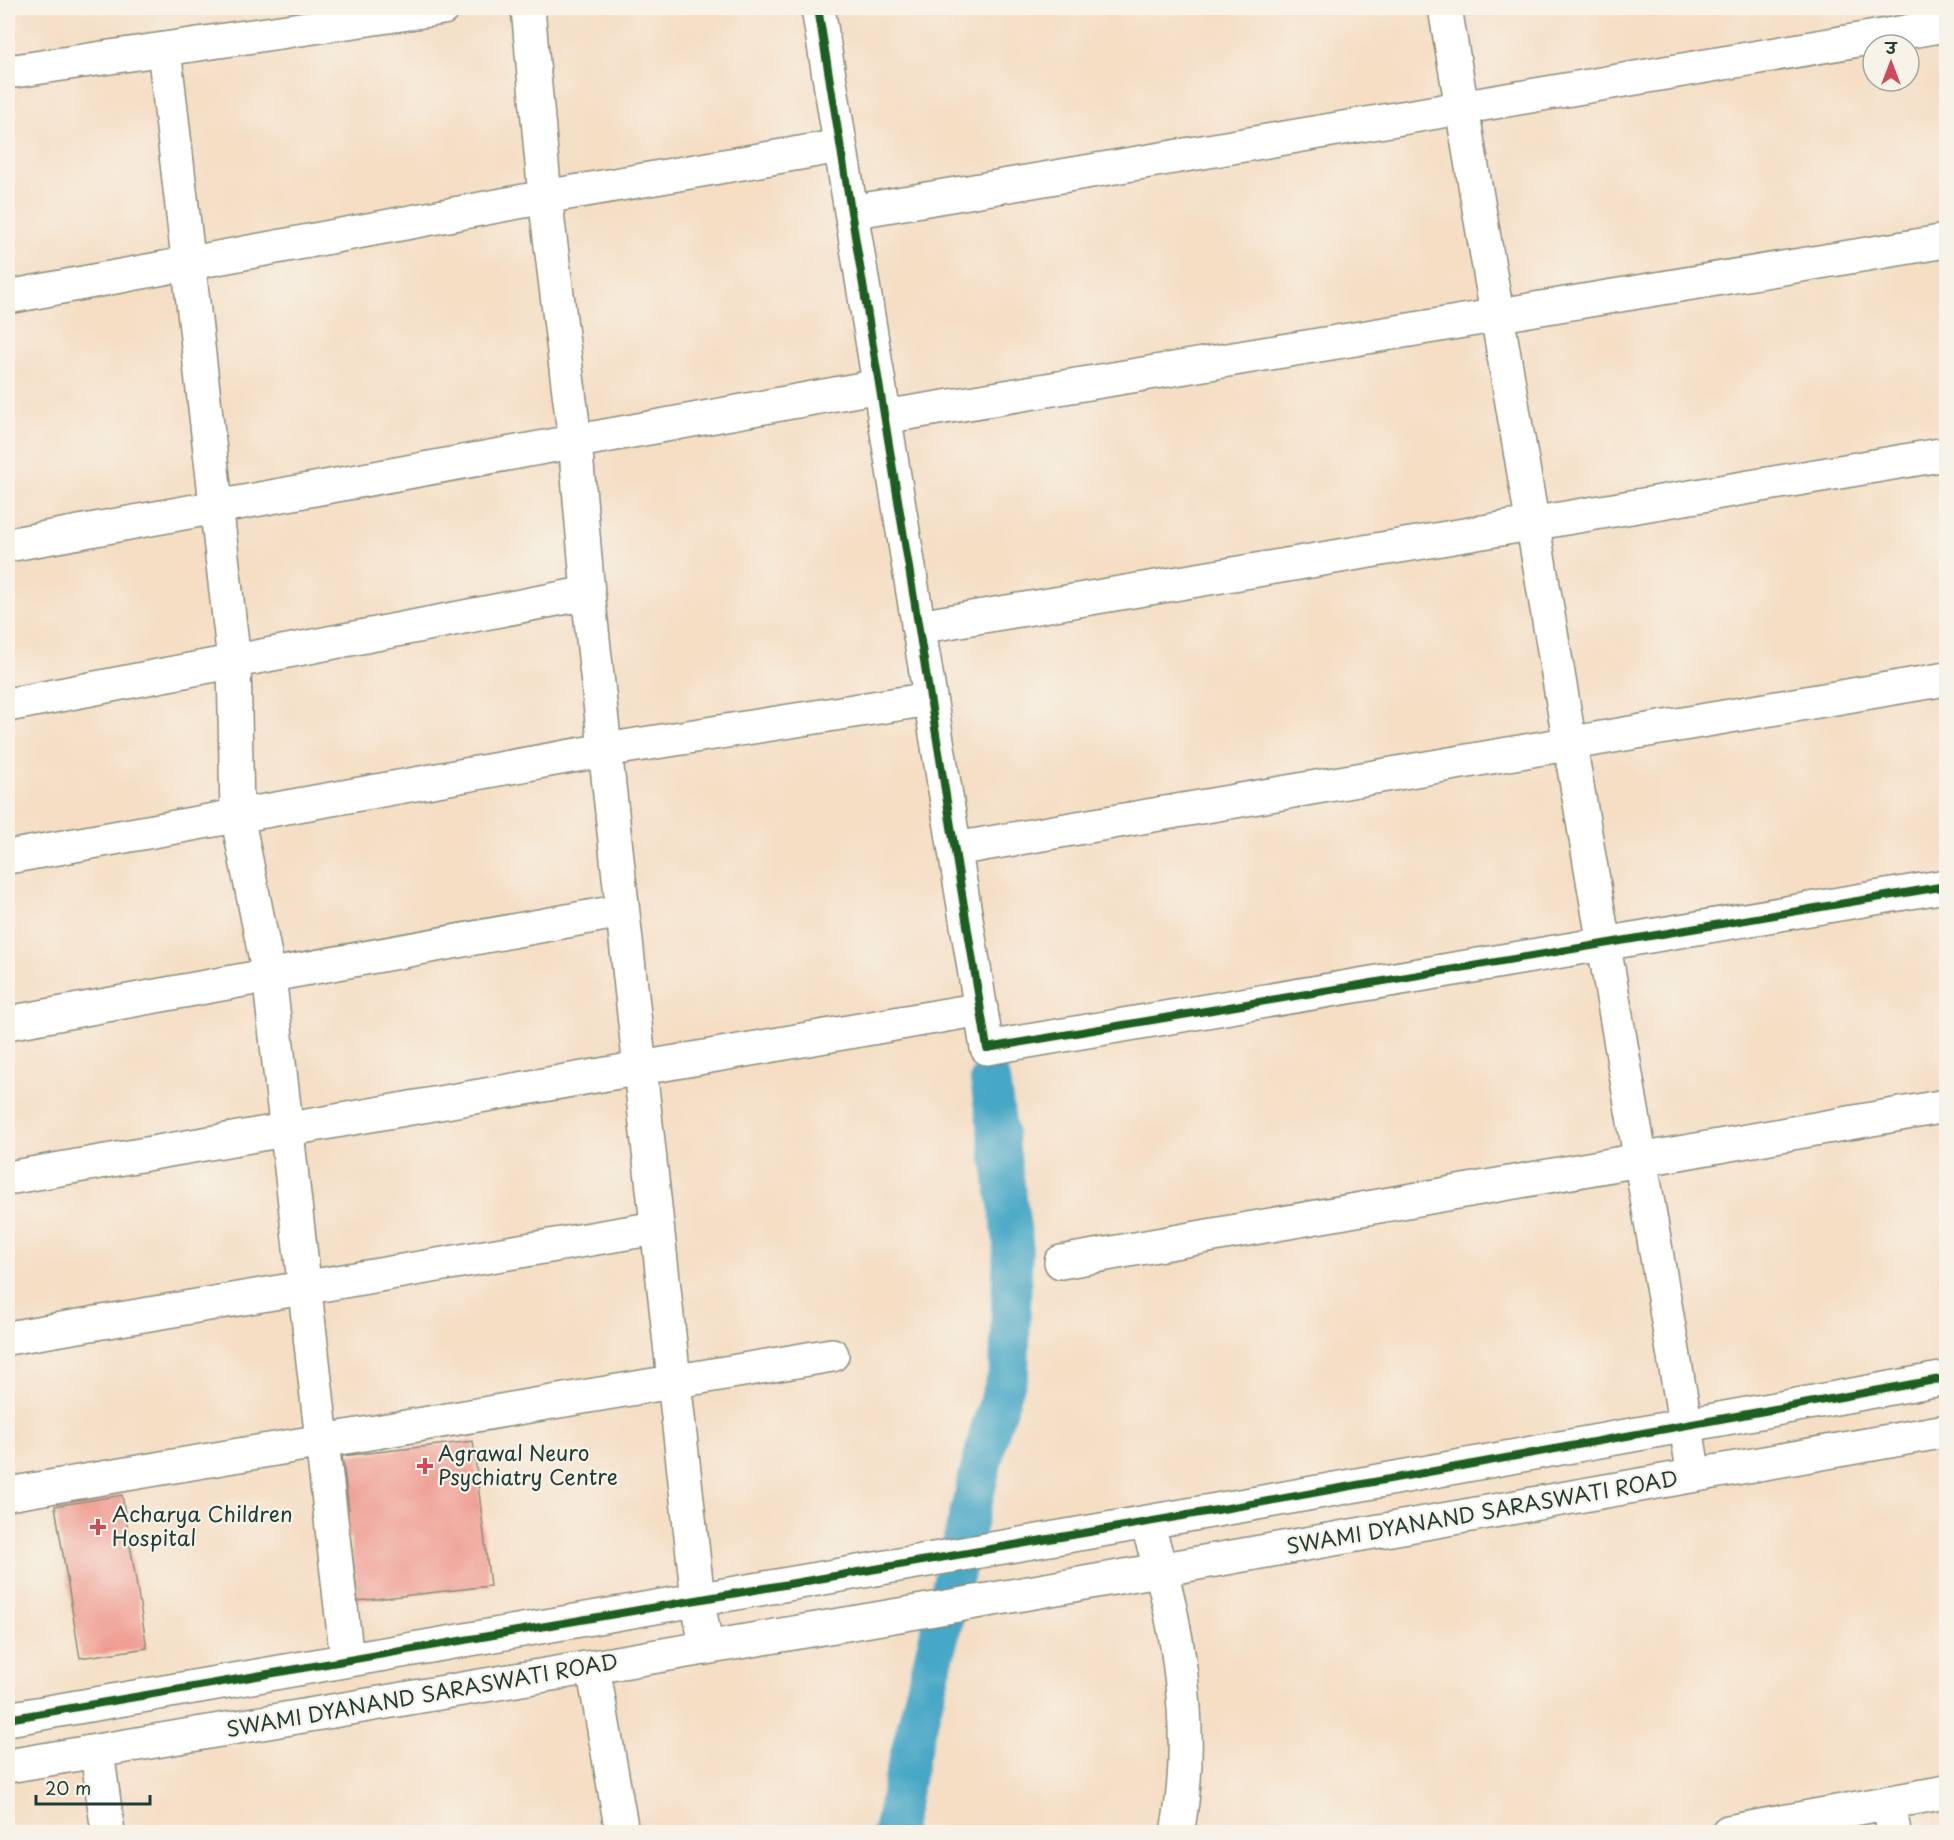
<svg xmlns="http://www.w3.org/2000/svg" width="1954" height="1840" viewBox="0 0 1954 1840" font-family="'Playpen Sans','Playpen Sans Deva',sans-serif">
  <style>
    .lines { fill: none; stroke-linecap: round; stroke-linejoin: round }
    .canal { stroke: #47a7c6; stroke-width: 40 }
    .building { fill: #ef988d }
    .minor-casing { stroke: #8a8e7c; stroke-width: 36 }
    .minor { stroke: #fff; stroke-width: 33 }
    .cycleway-casing { stroke: #f7f3e8; stroke-width: 11 }
    .cycleway { stroke: #1b5e20; stroke-width: 8 }
    .poi-dot { fill: #d1495b; stroke: #f7f3e8; stroke-width: 2 }
    .labels { text-anchor: middle; stroke-width: 4.5; stroke-linejoin: round; paint-order: stroke }
    .poi-label { font-size: 21px; fill: #1f3d34; stroke: #f7f3e8; text-anchor: start }
    .street-label { font-size: 21px; fill: #1f3d34; stroke: #f7f3e8 }
  </style>
  <rect width="100%" height="100%" fill="#f7f3e8"/>
  <filter id="ink" filterUnits="userSpaceOnUse"><feTurbulence type="fractalNoise" baseFrequency=".0167" numOctaves="2"/><feDisplacementMap in="SourceGraphic" scale="12" xChannelSelector="R" yChannelSelector="G"/><feConvolveMatrix kernelMatrix="1 2 1 2 8 2 1 2 1" color-interpolation-filters="sRGB"/></filter>
  <filter id="wash" filterUnits="userSpaceOnUse"><feTurbulence type="fractalNoise" baseFrequency=".008" numOctaves="4" result="noise"/><feDisplacementMap in="SourceGraphic" scale="24" xChannelSelector="R" yChannelSelector="G"/><feGaussianBlur stdDeviation="1.35" result="paint"/><feColorMatrix in="noise" values="0 0 0 0 0 0 0 0 0 0 0 0 0 0 0 0 0 1.4 0 .05"/><feComposite in="paint" operator="in"/></filter>
  <g filter="url(#wash)">
    <rect width="100%" height="100%" fill="#f5dec4"/>
    <g class="lines">
      <path class="canal" d="M893,1832L908,1762L991,1426L1009,1372L1013,1241L990,1080"/>
    </g>
    <g id="blocks">
      <path class="building" d="M473,1441L490,1586L358,1601L350,1536L345,1537L341,1510L349,1509L342,1456Z
        M122,1495L147,1648L80,1658L55,1506Z"/>
    </g>
  </g>
  <g filter="url(#ink)">
    <use href="#blocks" fill-opacity="0" stroke="#8a8e7c" stroke-width="1.5"/>
    <g class="lines">
      <defs>
        <path id="minor" d="M528,8L545,197L575,441L588,593L698,1600L706,1648
          M818,8L987,1048L1946,886
          M1445,8L1694,1475
          M164,49L234,661L237,815L269,975L347,1660
          M8,72L443,8
          M851,212L1946,25
          M8,297L545,197L840,146
          M884,417L1946,241
          M8,545L879,386
          M918,627L1946,454
          M8,705L588,593
          M955,849L1946,679
          M8,857L605,750L930,699
          M8,1023L622,911
          M8,1178L981,1009
          M1061,1262L1946,1106
          M8,1338L656,1228
          M8,1494L832,1355
          M1146,1522C1178,1615 1197,1735 1177,1832
          M593,1667L622,1832
          M8,1719L1263,1502L1946,1378
          M97,1751L108,1832
          M8,1766L1017,1595L1946,1431
          M1889,1802L1894,1832
          M1728,1832L1946,1792"/>
      </defs>
      <use href="#minor" class="minor-casing"/>
      <use href="#minor" class="minor"/>
      <defs>
        <path id="cycleway" d="M818,8L987,1048L1946,886
          M8,1719L1263,1502L1946,1378"/>
      </defs>
      <use href="#cycleway" class="cycleway-casing"/>
      <use href="#cycleway" class="cycleway"/>
    </g>
  </g>
  <g class="poi-dot">
    <path d="M422 1457h6v6h6v6h-6v6h-6v-6h-6v-6h6z"/>
    <path d="M95 1518h6v6h6v6h-6v6h-6v-6h-6v-6h6z"/>
  </g>
  <g class="labels">
    <g class="poi-label">
      <text x="438" y="1461">Agrawal Neuro<tspan x="438" dy="24">Psychiatry Centre</tspan></text>
      <text x="112" y="1522">Acharya Children<tspan x="112" dy="24">Hospital</tspan></text>
    </g>
    <g class="street-label">
      <text transform="translate(1482 1513) rotate(-10)" y="7">SWAMI DYANAND SARASWATI ROAD</text>
      <text transform="translate(422 1696) rotate(-10)" y="7">SWAMI DYANAND SARASWATI ROAD</text>
    </g>
  </g>
  <rect width="1954" height="1840" fill="none" stroke="#f7f3e8" stroke-width="30"/>
  <g transform="translate(1891 63)"><circle r="28" fill="#f7f3e8" stroke="#a1aaa0" stroke-width="1.5"/>
  <path d="M0-4.5L10 22L0 15L-10 22Z" fill="#d1495b"/>
  <text y="-9" font-size="16" font-weight="bold" text-anchor="middle" fill="#1f3d34">उ</text>
  </g>
  <path d="M36 1795v9h114v-9" fill="none" stroke="#1f3d34" stroke-width="3"/>
  <text x="45" y="1795" font-size="18" fill="#1f3d34" stroke="#f7f3e8" stroke-width="4.5" paint-order="stroke">20 m</text>
</svg>
